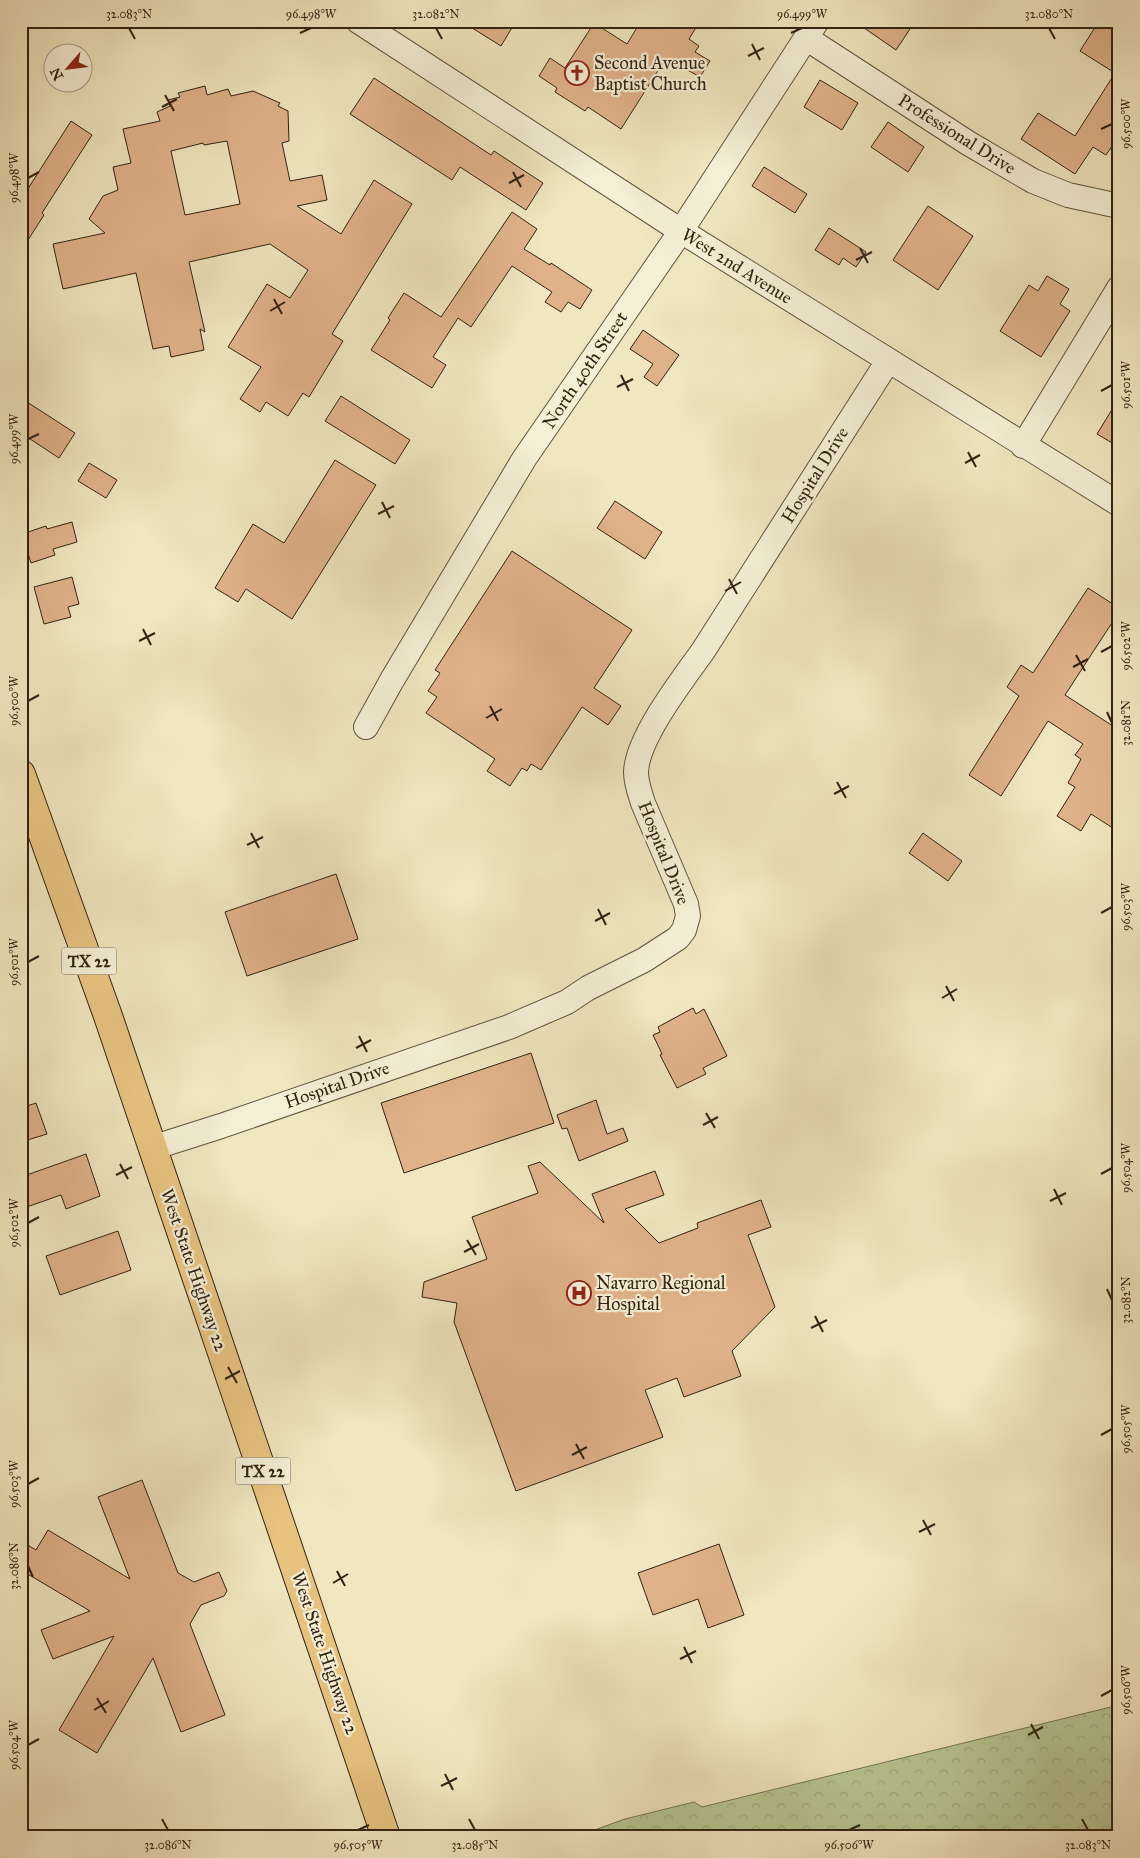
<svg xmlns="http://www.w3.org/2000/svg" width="1140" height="1858" viewBox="0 0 1140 1858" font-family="'IM FELL Great Primer',serif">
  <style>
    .park { fill: url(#park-crowns); stroke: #747453 }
    .building { fill: #e0b28a; stroke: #312213; fill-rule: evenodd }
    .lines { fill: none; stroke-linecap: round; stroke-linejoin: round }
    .minor-casing { stroke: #61533e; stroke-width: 26 }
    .major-casing { stroke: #312213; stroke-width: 30 }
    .minor { stroke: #f5efd5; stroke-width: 24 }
    .major { stroke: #e8c380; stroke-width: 28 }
    .ticks { fill: none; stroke: #312213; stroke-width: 2 }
    .labels { text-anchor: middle; stroke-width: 4.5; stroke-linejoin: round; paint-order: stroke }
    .shield { fill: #f5efd5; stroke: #6c604d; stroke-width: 1 }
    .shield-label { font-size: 16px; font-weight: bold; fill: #312213 }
    .poi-label { font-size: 18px; fill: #312213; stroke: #f5efd5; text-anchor: start }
    .street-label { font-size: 18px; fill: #312213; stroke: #f5efd5 }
    .neatline { fill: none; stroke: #312213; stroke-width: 2 }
    .ticks-label { font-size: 12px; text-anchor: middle; fill: #312213 }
  </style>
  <defs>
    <pattern id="park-crowns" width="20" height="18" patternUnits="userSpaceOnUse" patternTransform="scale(1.25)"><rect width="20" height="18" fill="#b8c593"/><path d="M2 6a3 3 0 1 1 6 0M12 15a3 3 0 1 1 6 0" fill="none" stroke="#9fa97e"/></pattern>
  </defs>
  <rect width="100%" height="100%" fill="#f0e6bf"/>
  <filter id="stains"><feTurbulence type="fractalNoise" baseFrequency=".004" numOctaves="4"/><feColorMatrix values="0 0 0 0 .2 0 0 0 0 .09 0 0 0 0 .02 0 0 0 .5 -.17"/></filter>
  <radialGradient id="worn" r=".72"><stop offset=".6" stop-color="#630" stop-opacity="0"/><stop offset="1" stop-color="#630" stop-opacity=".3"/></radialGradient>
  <path class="park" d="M1119,1705V1837H575L625,1819L694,1802L702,1807Z"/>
  <path class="building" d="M461,21H516L501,46Z
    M641,21H700L689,39L699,46L695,52L710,61L700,77L666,58L621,129L588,107L585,111L555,92L557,88L539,76L550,58L565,68L594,23L627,44Z
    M854,21H904L912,26L896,50Z
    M1099,21H1112L1119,25V136L1106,155L1093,147L1075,174L1021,139L1038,113L1075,136L1115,73L1080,51Z
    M374,78L491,155L494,151L543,183L526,210L460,167L452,180L350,114Z
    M820,80L858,103L842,130L804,107Z
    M205,86L207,95L228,89L231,96L253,91L280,103L278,106L288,111L289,141L282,143L290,181L322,175L327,200L297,206L341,234L374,180L412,204L332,334L343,341L309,397L303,393L288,416L266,402L260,412L240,399L261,367L228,347L267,284L290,298L308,270L270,244L189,262L205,332L200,329L204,350L171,357L169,346L153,349L136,273L63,289L53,244L105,233L89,219L103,196L118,190L113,167L131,163L123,129L160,121L157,112L170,106L168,100L180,97L178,93ZM227,141L240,204L185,215L171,151L203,143L204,145Z
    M71,121L92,135L42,213L44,215L21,251V204L26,196L24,195Z
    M888,122L924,147L908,172L871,147Z
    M764,167L807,194L795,213L752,186Z
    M928,206L973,236L938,290L893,260Z
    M512,212L537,229L524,249L550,265L551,263L592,290L580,309L568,302L561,312L545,302L552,292L512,266L471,327L458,318L433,357L446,365L432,388L371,350L390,320L388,318L404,293L441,317Z
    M829,228L866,252L856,267L843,258L839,265L815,250Z
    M1047,276L1069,289L1060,304L1070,311L1041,357L1000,331L1029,285L1038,291Z
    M643,330L679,355L657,386L644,377L653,364L630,349Z
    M341,396L410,440L395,464L325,421Z
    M1119,398V447L1097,434Z
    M27,402L75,433L59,458L21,433V410Z
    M335,460L376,485L292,619L246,589L238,602L215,588L253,524L284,543Z
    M89,463L117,480L106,498L78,481Z
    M615,501L662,532L645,559L597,528Z
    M72,522L77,542L53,549L55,555L31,563L22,534L46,526L47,529Z
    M512,551L632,630L594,688L621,706L608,725L582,707L541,770L531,764L527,771L522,768L510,786L487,771L495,759L426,713L437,697L428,691L440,673L435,670Z
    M72,577L79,604L68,607L71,617L44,624L34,587Z
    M1088,588L1119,608V612L1065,695L1119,730V832L1091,814L1081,831L1057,816L1075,787L1068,783L1081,759L1075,755L1083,744L1048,721L1001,796L969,775L1019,696L1007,687L1021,665L1033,673Z
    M923,833L962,861L948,881L909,853Z
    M336,874L358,939L247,976L225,912Z
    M693,1008L696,1014L704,1009L727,1056L703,1068L706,1074L677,1088L660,1055L662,1054L653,1035L660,1032L658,1027Z
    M531,1053L554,1123L404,1173L381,1103Z
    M596,1100L607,1134L623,1128L628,1141L579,1161L567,1128L562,1129L557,1115Z
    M36,1103L47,1134L21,1142V1108Z
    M86,1154L100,1196L66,1209L61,1195L21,1209V1177Z
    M540,1162L604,1223L592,1194L655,1171L664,1195L625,1209L659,1243L698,1228L697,1223L761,1200L771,1227L748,1235L775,1307L732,1351L741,1376L684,1397L677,1378L645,1390L663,1437L516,1491L454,1322L457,1303L422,1297L424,1282L487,1259L472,1217L538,1193L528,1166Z
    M118,1231L131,1270L60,1295L46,1256Z
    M142,1480L178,1573L194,1582L219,1572L227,1591L224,1596L201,1605L190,1624L225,1715L181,1732L153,1658L97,1753L59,1730L114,1636L53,1659L41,1630L90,1611L21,1570V1541L36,1550L48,1530L130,1579L98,1497Z
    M719,1544L744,1615L708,1628L698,1599L653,1615L638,1573Z"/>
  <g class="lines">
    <defs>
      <path id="minor" d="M358,21L681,231L1119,504
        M806,38L968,143L1033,181L1068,195L1119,206
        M1023,446L1119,288
        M366,727L392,680L524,459L681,231L817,21
        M152,1148L221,1126L509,1027L567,1002L588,988L644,960L678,938L684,930L688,916L686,904L643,803C640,793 636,783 636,772C637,738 683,679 703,651L888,361"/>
      <path id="major" d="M21,774L108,1016L386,1837"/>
    </defs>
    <use href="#minor" class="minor-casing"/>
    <use href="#major" class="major-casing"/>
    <use href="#minor" class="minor"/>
    <use href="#major" class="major"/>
  </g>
  <path class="ticks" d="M129,28L135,39M436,28L442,39M1049,28L1055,39M300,33L311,28M791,33L802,28M752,44L760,60M748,56L764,48M165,95L174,111M162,107L177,99M1101,129L1112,124M513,172L521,187M28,178L39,172M509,183L524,175M860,248L868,263M856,260L872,252M274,299L282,314M270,311L285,302M621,375L629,391M617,387L633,379M1101,391L1112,385M28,439L39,434M968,452L976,467M965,463L980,455M382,502L390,518M378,514L394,506M729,579L737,594M725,591L741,582M143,629L151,645M139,641L155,633M1101,652L1112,646M1076,655L1085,671M1073,667L1088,659M28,701L39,695M490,706L498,721M1107,712L1112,723M486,718L502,709M837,782L846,798M834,794L849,786M251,833L259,848M247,845L263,837M598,909L606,925M1101,913L1112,907M595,921L610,913M28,962L39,956M946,986L954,1001M942,998L957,989M359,1036L367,1052M356,1048L371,1040M706,1113L715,1128M703,1125L718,1117M120,1164L128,1179M1101,1174L1112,1168M116,1175L132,1167M1054,1189L1062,1205M1050,1201L1066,1193M28,1223L39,1217M467,1240L476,1255M464,1252L479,1244M1107,1289L1112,1300M815,1316L823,1332M811,1328L827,1320M228,1367L237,1383M225,1379L240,1371M1101,1435L1112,1429M576,1444L584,1459M572,1455L587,1447M28,1484L39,1478M923,1520L931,1535M919,1532L935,1524M28,1566L33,1577M337,1571L345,1586M333,1583L348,1574M684,1647L692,1663M680,1659L696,1651M1101,1696L1112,1690M97,1698L106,1713M94,1710L109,1701M1031,1724L1039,1739M1028,1735L1043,1727M28,1745L39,1739M445,1774L453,1790M441,1786L457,1778M162,1819L168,1830M469,1819L475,1830M1082,1819L1088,1830M358,1830L369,1825M849,1830L860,1825"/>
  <defs>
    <symbol id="church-ring" viewBox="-11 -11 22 22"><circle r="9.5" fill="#f5efd5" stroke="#8f2418" stroke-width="1.5"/><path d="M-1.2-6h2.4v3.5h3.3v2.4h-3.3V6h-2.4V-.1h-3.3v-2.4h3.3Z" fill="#8f2418"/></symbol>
    <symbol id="hospital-ring" viewBox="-11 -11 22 22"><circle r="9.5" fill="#f5efd5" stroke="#8f2418" stroke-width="1.5"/><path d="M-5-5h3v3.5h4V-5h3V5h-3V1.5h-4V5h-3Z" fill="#8f2418"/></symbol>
  </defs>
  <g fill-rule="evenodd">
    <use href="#church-ring" x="563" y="59" width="28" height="28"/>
    <use href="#hospital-ring" x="565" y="1279" width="28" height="28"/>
  </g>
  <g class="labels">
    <g class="shield">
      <rect x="61.5" y="947.5" width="55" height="27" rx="4"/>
      <rect x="235.5" y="1457.5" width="55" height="27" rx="4"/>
    </g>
    <g class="shield-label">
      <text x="89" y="967">TX 22</text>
      <text x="263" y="1477">TX 22</text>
    </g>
    <g class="poi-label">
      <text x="594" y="69">Second Avenue<tspan x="594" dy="21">Baptist Church</tspan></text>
      <text x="596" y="1289">Navarro Regional<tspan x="596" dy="21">Hospital</tspan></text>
    </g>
    <g class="street-label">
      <text transform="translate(957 134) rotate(32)" y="6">Professional Drive</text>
      <text transform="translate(737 266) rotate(32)" y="6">West 2nd Avenue</text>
      <text transform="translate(585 370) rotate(-56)" y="6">North 40th Street</text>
      <text transform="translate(815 475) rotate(-58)" y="6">Hospital Drive</text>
      <text transform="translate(664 853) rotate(68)" y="6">Hospital Drive</text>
      <text transform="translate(337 1085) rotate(-19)" y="6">Hospital Drive</text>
      <text transform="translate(194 1270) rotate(71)" y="6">West State Highway 22</text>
      <text transform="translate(325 1653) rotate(71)" y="6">West State Highway 22</text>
    </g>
  </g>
  <rect width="1140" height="1858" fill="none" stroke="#f0e6bf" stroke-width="55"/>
  <g transform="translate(68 68) rotate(242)"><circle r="24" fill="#f5efd5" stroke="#a79d87"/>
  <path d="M0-4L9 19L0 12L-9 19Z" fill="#8f2418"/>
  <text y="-8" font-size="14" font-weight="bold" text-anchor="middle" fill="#312213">N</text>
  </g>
  <rect x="28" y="28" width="1084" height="1802" class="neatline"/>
  <g class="ticks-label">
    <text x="129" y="18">32.083°N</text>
    <text x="311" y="18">96.498°W</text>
    <text x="436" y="18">32.082°N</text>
    <text x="802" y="18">96.499°W</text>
    <text x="1049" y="18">32.080°N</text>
    <text transform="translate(1126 124) rotate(-90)" y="4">96.500°W</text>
    <text transform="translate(14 178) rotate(-90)" y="4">96.498°W</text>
    <text transform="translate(1126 385) rotate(-90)" y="4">96.501°W</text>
    <text transform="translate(14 439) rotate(-90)" y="4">96.499°W</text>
    <text transform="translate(1126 646) rotate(-90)" y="4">96.502°W</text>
    <text transform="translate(14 701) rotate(-90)" y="4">96.500°W</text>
    <text transform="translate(1126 723) rotate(-90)" y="4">32.081°N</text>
    <text transform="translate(1126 907) rotate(-90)" y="4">96.503°W</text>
    <text transform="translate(14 962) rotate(-90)" y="4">96.501°W</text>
    <text transform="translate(1126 1168) rotate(-90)" y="4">96.504°W</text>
    <text transform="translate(14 1223) rotate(-90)" y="4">96.502°W</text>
    <text transform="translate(1126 1300) rotate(-90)" y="4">32.082°N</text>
    <text transform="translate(1126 1429) rotate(-90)" y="4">96.505°W</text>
    <text transform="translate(14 1484) rotate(-90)" y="4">96.503°W</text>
    <text transform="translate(14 1566) rotate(-90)" y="4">32.086°N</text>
    <text transform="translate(1126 1690) rotate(-90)" y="4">96.506°W</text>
    <text transform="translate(14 1745) rotate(-90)" y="4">96.504°W</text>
    <text x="168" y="1849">32.086°N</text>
    <text x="358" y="1849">96.505°W</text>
    <text x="475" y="1849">32.085°N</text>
    <text x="849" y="1849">96.506°W</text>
    <text x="1088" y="1849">32.083°N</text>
  </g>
  <rect width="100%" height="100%" filter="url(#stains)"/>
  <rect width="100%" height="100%" fill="url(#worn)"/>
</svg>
